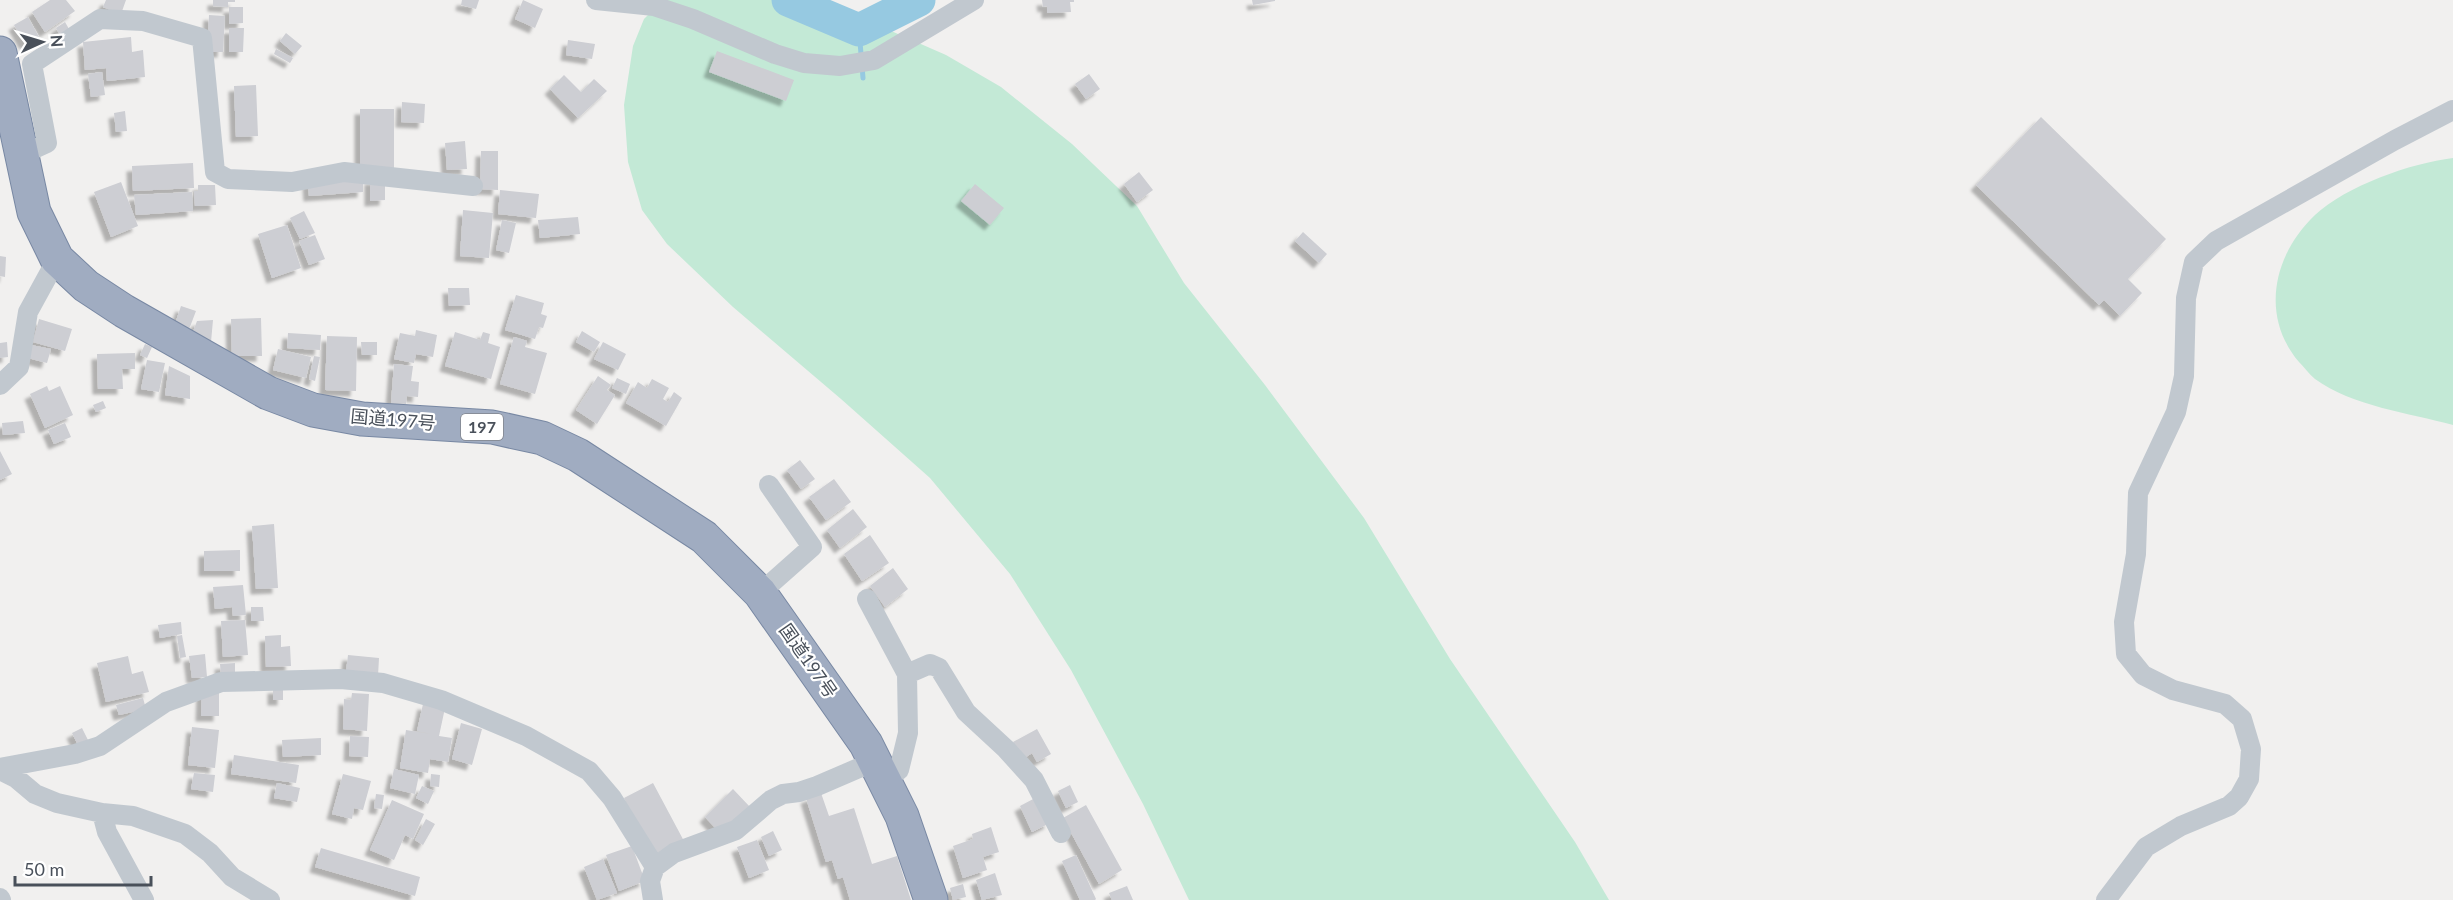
<svg xmlns="http://www.w3.org/2000/svg" width="2453" height="900" viewBox="0 0 2453 900" font-family="Lato,'Noto Sans JP',sans-serif">
  <style>
    .green { fill: #c3e9d6 }
    .lines { fill: none; stroke-linecap: round; stroke-linejoin: round }
    .stream { stroke: #96c9e1; stroke-width: 5 }
    .river { stroke: #96c9e1; stroke-width: 33 }
    .building { fill: #cdced3; filter: url(#shadow) }
    .trunk-casing { stroke: #7888a3; stroke-width: 35 }
    .minor { stroke: #c1c8cf; stroke-width: 20 }
    .trunk { stroke: #a0acc1; stroke-width: 33 }
    .labels { text-anchor: middle; stroke-width: 4.5; stroke-linejoin: round; paint-order: stroke }
    .shield { fill: #fff; stroke: #80848c; stroke-width: 1.5 }
    .shield-label { font-size: 16px; font-weight: bold; fill: #49505a }
    .street-label { font-size: 18px; fill: #49505a; stroke: #fff }
  </style>
  <defs>
    <filter id="shadow"><feDropShadow dx="-5.5" dy="5.5" stdDeviation="1.5" flood-color="#0004"/></filter>
  </defs>
  <rect width="100%" height="100%" fill="#f1f0ef"/>
  <path class="green" d="M663,0H804L882,27L946,55L1001,87L1072,144L1137,206L1184,283L1265,385L1364,518L1450,659L1575,842L1609,900H1189L1143,804L1071,670L1010,574L930,478L841,399L733,307L667,244L642,210L628,162L624,105L633,46L644,19Z
    M2453,158V425C2409,413 2352,406 2315,379C2309,374 2304,367 2299,362C2260,316 2273,255 2315,215C2346,186 2411,163 2453,158Z"/>
  <g class="lines">
    <path class="stream" d="M859,30L863,78"/>
    <path class="river" d="M788,0L859,30L919,0"/>
  </g>
  <path class="building" d="M50,0H66L75,11L45,32L32,12Z
    M106,0H126L121,14L103,7Z
    M213,0H235V2H228V7L213,6Z
    M462,0H479L476,9L461,5Z
    M523,0L543,9L535,28L515,19Z
    M1042,0H1074V2H1070L1071,12L1047,13V6L1043,7Z
    M1252,0H1275V1L1253,5Z
    M229,7H243V23L229,24Z
    M209,15L225,16L223,52H207Z
    M28,17L39,37L25,44L14,25Z
    M65,22L69,29L60,35L56,28Z
    M229,28H244L243,52H229Z
    M286,33L302,46L295,54L280,41Z
    M131,37L132,52L143,50L145,77L107,81L106,68L85,70L83,42Z
    M568,40L595,44L592,59L566,55Z
    M276,49L293,58L290,63L274,54Z
    M717,51L794,80L786,101L709,72Z
    M102,72L105,95L91,97L88,74Z
    M1089,74L1100,89L1086,99L1075,84Z
    M564,75L581,92L594,79L607,91L578,118L550,89Z
    M256,85L258,136L236,137L234,86Z
    M402,102L425,104L424,123L401,122Z
    M360,109H394V172L360,173Z
    M125,111L127,131L116,132L114,113Z
    M2041,117L2166,239L2128,279L2142,293L2120,316L2104,300L2099,305L1976,185Z
    M465,141L467,169L447,170L445,143Z
    M481,151H498V190L480,189Z
    M193,163L194,188L133,191L132,166Z
    M1139,172L1153,190L1137,202L1124,184Z
    M363,179V192L309,196L308,182Z
    M370,179H385V200L370,201Z
    M121,182L138,226L111,237L94,192Z
    M975,184L1004,208L990,225L961,201Z
    M198,185H215L216,205L195,206L194,191H198Z
    M500,190L539,194L536,218L498,214Z
    M192,192L193,211L136,215L134,195Z
    M463,210L493,213L489,258L460,256Z
    M304,211L315,233L300,239L290,218Z
    M578,217L580,234L540,238L538,220Z
    M502,220L516,223L509,253L496,250Z
    M287,225L301,268L272,278L258,234Z
    M1303,232L1327,254L1319,263L1295,241Z
    M315,235L325,259L309,265L299,241Z
    M0,256L6,257L5,277L0,276Z
    M448,288H469L470,305L449,306Z
    M516,295L544,303L541,314L547,316L543,328L539,327L535,339L505,330Z
    M181,306L196,311L188,332L174,327Z
    M261,318L262,356H232L231,319Z
    M39,319L72,329L65,351L33,342Z
    M213,320L211,342L193,332L197,321Z
    M416,330L437,335L433,357L416,354L414,363L394,359L400,333L415,336Z
    M582,331L600,342L594,352L576,342Z
    M455,332L480,340L483,332L490,334L488,343L500,347L491,379L445,366Z
    M288,333L321,335L320,350L287,348Z
    M327,336L357,337L356,391L325,390Z
    M514,337L527,341L525,347L547,353L535,394L500,384Z
    M7,342L8,357L0,358V343Z
    M361,342H377V355H362Z
    M603,342L626,354L618,370L594,359Z
    M145,344L152,347L147,358L140,355Z
    M31,345L51,349L47,363L28,358Z
    M278,349L311,357L306,378L273,370Z
    M135,353V369H122L123,389H98L97,354Z
    M314,356L320,357L315,381L309,379Z
    M147,360L165,363L159,392L141,389Z
    M394,364L413,366L411,381L419,382L418,397L407,396L406,404L391,403Z
    M169,366L190,376V399L165,395Z
    M598,376L611,385L607,390L615,395L597,424L576,410Z
    M617,378L630,384L626,394L612,388Z
    M652,379L669,388L663,399L668,402L674,392L682,398L666,426L626,403L638,382L647,388Z
    M47,386L49,391L60,386L73,415L45,428L30,394Z
    M103,401L106,408L96,412L93,405Z
    M23,421L25,433L3,435L2,423Z
    M65,423L71,437L54,444L48,430Z
    M0,451L12,474L0,480Z
    M800,460L815,479L801,489L787,470Z
    M834,479L851,502L826,520L809,497Z
    M853,509L867,527L840,548L827,530Z
    M274,524L278,588L256,589L252,526Z
    M870,535L889,563L862,581L844,554Z
    M240,550V571H204V551Z
    M893,568L908,589L885,607L870,586Z
    M243,585L246,615L233,616L232,607L215,609L213,587Z
    M251,607H263L264,621H251Z
    M245,620L248,655L223,657L221,621Z
    M181,622L182,634L160,638L158,625Z
    M182,635L186,657L180,658L177,636Z
    M281,635V647L290,646L291,666L266,667L265,636Z
    M205,654L207,677L192,678L189,656Z
    M348,655L379,658L378,676L346,672Z
    M128,656L132,674L143,671L149,692L106,702L97,663Z
    M235,663V675L221,676L220,664Z
    M273,688H283V700H273Z
    M202,691L219,692V716H201Z
    M352,693L369,694L367,731L343,729L344,699L351,700Z
    M143,698L146,709L119,715L116,705Z
    M423,704L445,708L439,736L452,738L448,762L430,759L428,773L400,768L406,730L431,734L417,731Z
    M461,723L482,729L472,765L452,759Z
    M192,727L219,730L215,768L188,765Z
    M82,728L88,740L78,745L72,733Z
    M1037,729L1051,754L1037,762L1032,753L1023,759L1013,742Z
    M350,736L369,737L368,757L349,756Z
    M321,738V755L283,757L282,740Z
    M234,755L299,765L296,783L231,774Z
    M394,769L419,775L415,794L390,788Z
    M194,773L215,775L213,792L191,789Z
    M343,774L371,781L363,810L354,808L352,819L332,814Z
    M431,774L440,775L439,787L430,786Z
    M277,783L300,788L297,802L274,798Z
    M653,783L685,843L656,858L624,798Z
    M1070,785L1078,802L1066,808L1058,791Z
    M422,786L434,791L428,804L416,798Z
    M733,789L750,807L721,834L705,817Z
    M821,793L829,816L854,808L872,864L897,856L911,900H850L843,877L838,879L832,860L826,862L806,798Z
    M376,794L384,795L382,809L374,808Z
    M1037,797L1050,823L1032,832L1020,806Z
    M392,800L424,814L413,839L405,835L394,860L370,850Z
    M1086,805L1122,870L1099,884L1063,818Z
    M426,819L435,824L423,845L415,840Z
    M991,827L999,852L983,857L987,870L963,878L953,846L973,839L972,834Z
    M773,831L782,850L769,856L761,837Z
    M757,840L769,870L749,878L737,847Z
    M632,846L645,881L619,891L606,855Z
    M321,848L420,877L415,896L315,867Z
    M1076,855L1096,899L1095,900H1080L1062,861Z
    M603,859L617,893L597,900L584,867Z
    M995,873L1002,895L982,900L976,880Z
    M963,884L966,897L953,900L950,888Z
    M1127,886L1133,900H1112L1109,893Z"/>
  <g class="lines">
    <defs>
      <path id="trunk" d="M0,53L34,212L57,259L86,286L124,311L268,393L313,410L362,419L492,427L542,438L578,455L704,537L760,593L866,744L902,816L931,900"/>
    </defs>
    <use href="#trunk" class="trunk-casing"/>
    <path class="minor" d="M596,0L654,6L693,19L775,54L804,63L840,66L874,60L974,0
      M23,154L47,143L32,64L100,19L143,21L202,38L215,172L228,179L292,182L344,172L473,186
      M0,385L19,367L28,312L57,259
      M760,593L812,547L769,485
      M867,599L907,674
      M0,768L75,754L100,746L166,702L221,682L341,679L383,683L441,700L526,736L589,771L612,798L655,867
      M0,770L16,778L35,794L57,803L102,813L133,816L185,834L210,853L232,877L270,900
      M884,780L899,770L908,733L907,674L930,664L939,668L966,712L1006,749L1034,780L1061,833
      M102,813L107,832L144,900
      M0,898L1,900
      M653,900L650,881L655,867L674,853L736,830L771,800L783,794L799,792L817,786L875,761
      M2106,900L2146,847L2181,826L2229,806L2239,797L2249,779L2251,749L2242,719L2225,704L2173,690L2143,675L2126,654L2124,622L2136,554L2138,493L2176,412L2184,376L2186,298L2194,262L2216,241L2395,140L2453,110"/>
    <use href="#trunk" class="trunk"/>
  </g>
  <g class="labels">
    <rect class="shield" x="461" y="414" width="42" height="26" rx="4.5"/>
    <g class="shield-label">
      <text x="482" y="433">197</text>
    </g>
    <g class="street-label">
      <text transform="translate(393 420) rotate(5)" y="6">国道197号</text>
      <text transform="translate(808 661) rotate(55)" y="6">国道197号</text>
    </g>
  </g>
  <g transform="translate(42 42) rotate(86)" stroke="#ffffff" stroke-width="4.5" paint-order="stroke">
  <path d="M0-4.5L10 22L0 15L-10 22Z" fill="#49505a"/>
  <text y="-9" font-size="16" font-weight="bold" text-anchor="middle" fill="#49505a">N</text>
  </g>
  <path d="M15 876v9h136v-9" fill="none" stroke="#49505a" stroke-width="3"/>
  <text x="24" y="876" font-size="18" fill="#49505a" stroke="#ffffff" stroke-width="4.5" paint-order="stroke">50 m</text>
</svg>
